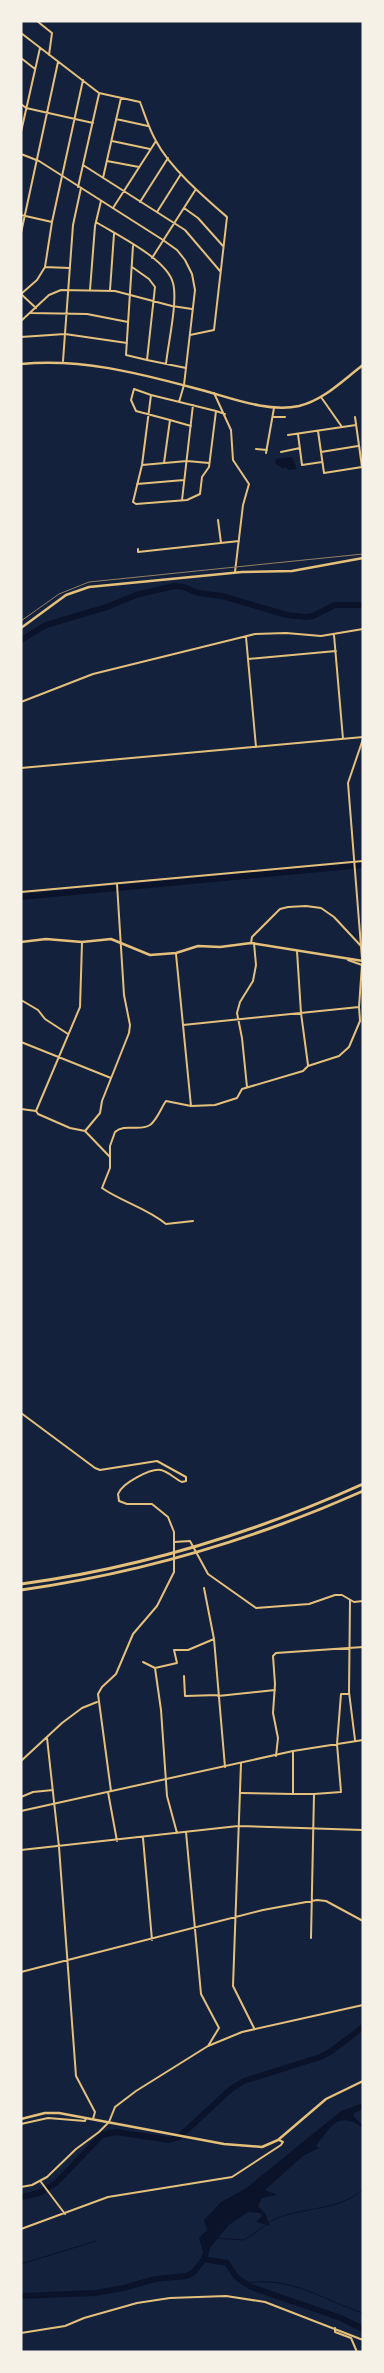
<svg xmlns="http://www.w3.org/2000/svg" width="384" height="2373" viewBox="0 0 384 2373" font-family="'Times New Roman',serif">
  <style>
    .water { fill: #0b132b }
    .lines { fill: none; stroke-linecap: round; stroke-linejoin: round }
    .stream { stroke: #0b132b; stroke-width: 1 }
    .river { stroke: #0b132b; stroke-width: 6 }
    .minor { stroke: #e5c07b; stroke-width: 2 }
    .tertiary { stroke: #e5c07b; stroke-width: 2 }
    .secondary { stroke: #e5c07b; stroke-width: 2.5 }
    .primary { stroke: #e5c07b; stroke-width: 2.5 }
    .motorway { stroke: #e5c07b; stroke-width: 3 }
    .rail { stroke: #918062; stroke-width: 1 }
  </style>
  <rect width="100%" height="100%" fill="#14213d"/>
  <path class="water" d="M292,457L297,469L289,470L284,467L283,469L275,463L276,459Z
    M363,2103V2109L354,2113V2117L363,2125V2128C338,2110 331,2127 316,2146L319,2148L303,2156L265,2190L277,2195L262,2198L258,2206L265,2213L270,2226L256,2222L262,2216L260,2213L248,2212L229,2225L204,2255L199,2238L207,2230L204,2220L221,2202L245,2189L341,2111Z"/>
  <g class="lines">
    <path class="stream" d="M268,2223C296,2205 337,2214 363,2189
      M216,2238L244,2240L265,2226
      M21,2264L96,2241
      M245,2283C294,2276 319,2299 363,2313"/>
    <path class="river" d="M21,640L46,625L107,607L136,595L174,586L184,587L198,593L222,596L287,615L306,617L313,616L335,605H363
      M21,897L363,865
      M21,2197L39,2193L56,2183L102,2135L116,2132L169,2140L179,2137L231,2089L244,2081L320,2057L330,2052L363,2027
      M204,2259L227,2263L236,2277L251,2287L341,2318L363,2329
      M21,2296L95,2293L124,2288L155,2279L186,2276L193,2273L204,2259L208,2245"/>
    <path class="minor" d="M37,21L52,33L49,55
      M21,33L99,93L140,102C145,115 149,129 156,141C170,168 204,197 227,217L214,330L190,335
      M21,58L35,69
      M21,104L26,108L93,123
      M116,119L148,126
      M21,132L40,48
      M112,141L150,149
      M107,161L139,167
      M83,165L185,230L220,271
      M103,178L121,98
      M78,187L99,94
      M140,202L168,158
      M113,208L156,141
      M184,208L198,218L223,246
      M157,212L181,174
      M21,215L52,222
      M96,222C117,235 167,259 173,283C178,301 168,344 166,364
      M21,233L58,62
      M133,246L126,355L147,360
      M152,258L196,189
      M45,267L69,268
      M132,267L149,279L155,287L147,360L186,368
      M90,290L95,226L101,201
      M110,290L114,234
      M21,294L37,280L45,267L52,222L83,80
      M21,294L36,308
      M31,313L87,314L128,322
      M21,321L49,295L61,290L115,291L172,306L192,309
      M21,337L65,334L127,343
      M63,361L73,225L81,188
      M214,393L231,430L233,460L249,484L243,505L235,572
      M151,395L216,411L209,467L202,477L200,494L187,500L136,504L133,502L142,465Z
      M151,395L134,389L131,400L136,411L170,420L164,463
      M321,397L342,427
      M179,402L184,385
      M216,411L225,414
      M273,417H285
      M170,420L191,426
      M318,431L324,473L362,467L355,417
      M298,434L302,465L322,462
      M288,435L356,425
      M256,449L267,450
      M281,452L300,448
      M321,452L358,446
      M266,453L274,408
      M142,465L187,461L209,463
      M137,484L184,480
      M182,500L193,405
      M218,520L221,543
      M138,549V552L239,541
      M334,635L343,739
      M246,637L256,747
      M248,659L336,651
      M21,702L93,674L255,634L286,633L321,636L363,629
      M21,768L363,737
      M251,943L252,937L280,909L288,907L306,906L321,908L334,917L361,946
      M297,951L301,1013L308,1065
      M176,954L191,1106
      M362,959L348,783L363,739
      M348,960L362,965
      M21,1000L38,1010L45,1019L68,1034
      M183,1025L359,1007
      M21,1042L111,1078
      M247,1087L242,1038L237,1013L240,1002L253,981L256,965L254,943
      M21,1109L36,1111L38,1114L70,1128L85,1131L110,1157
      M36,1111L80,1007L82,943
      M85,1131L100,1113L102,1101L129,1033L130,1025L124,995L117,884
      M193,1221L166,1224C147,1208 122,1202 102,1188L110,1168V1146L115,1132C125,1123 139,1132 150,1125C157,1120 161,1108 166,1101L191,1106L215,1105L237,1098L242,1089L303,1071L308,1066L339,1056L349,1047L360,1021L359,1007L362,964
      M21,1413L95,1468L100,1470L157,1461L186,1477V1481L182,1482C175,1479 169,1472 161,1470C151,1468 122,1483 118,1494L119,1501L127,1504H152L168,1517L174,1532V1572L157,1606L133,1634L116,1674L102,1687L98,1694L111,1791
      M174,1542L190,1541L208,1574L256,1608L309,1604L335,1595H342L354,1602L363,1601
      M204,1588L214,1639L225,1767
      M350,1600L349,1692L355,1740
      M143,1662L155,1668L161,1710L167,1796L177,1833
      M155,1668L177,1663L174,1650H188L214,1639
      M184,1676L185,1696L218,1695
      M218,1696L275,1690
      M47,1738L59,1847L76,2076L95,2112L93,2119
      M276,1756L278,1738L273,1713L275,1684L273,1656L276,1653L363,1647
      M21,1761L62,1723L82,1708L97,1702
      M241,1763L233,1986L254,2028
      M108,1792L117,1841
      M241,1793L293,1794
      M314,1794L341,1792L337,1744L341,1694H349
      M21,1797L33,1792L53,1790
      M186,1832L201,1994L219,2028L208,2046
      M143,1838L152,1940
      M21,1850L238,1826L363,1830
      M311,1938L314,1794H293V1751L363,1740
      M21,1972L263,1910L317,1900L326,1901L363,1921
      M21,2124L48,2118L85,2121L86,2118
      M41,2182L65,2214
      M21,2187L32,2185L47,2177L76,2149L99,2132L109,2122L115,2107L136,2091L208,2046L242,2032L363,2005
      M21,2229L108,2197L232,2177L281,2145L283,2142L279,2140
      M335,2328V2332L351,2338L357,2352"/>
    <path class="tertiary" d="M21,154L39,161L163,240L177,250L185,260L192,274L195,290L184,385
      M21,892L363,861
      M21,1811L293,1751
      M21,2333L65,2326L84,2318L137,2303L170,2298L226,2296L265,2302L363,2340"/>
    <path class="secondary" d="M21,628L66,595L89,587L242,572L292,571L363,558"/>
    <path class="primary" d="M21,364C80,358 138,373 194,388C227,396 265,413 299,406C324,400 343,380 363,365
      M21,942L46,939L82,942L111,939L150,955L176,953L198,946L220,947L251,943L363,961
      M21,2119L45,2113H59L224,2144L262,2147L278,2140L326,2099L363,2081"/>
    <path class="motorway" d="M21,1584C140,1568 254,1533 363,1484
      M21,1590C140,1573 253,1540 363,1491"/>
    <path class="rail" d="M21,621L59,594L89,582L363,554"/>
  </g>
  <rect width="384" height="2373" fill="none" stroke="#f6f1e7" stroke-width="45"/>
</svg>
